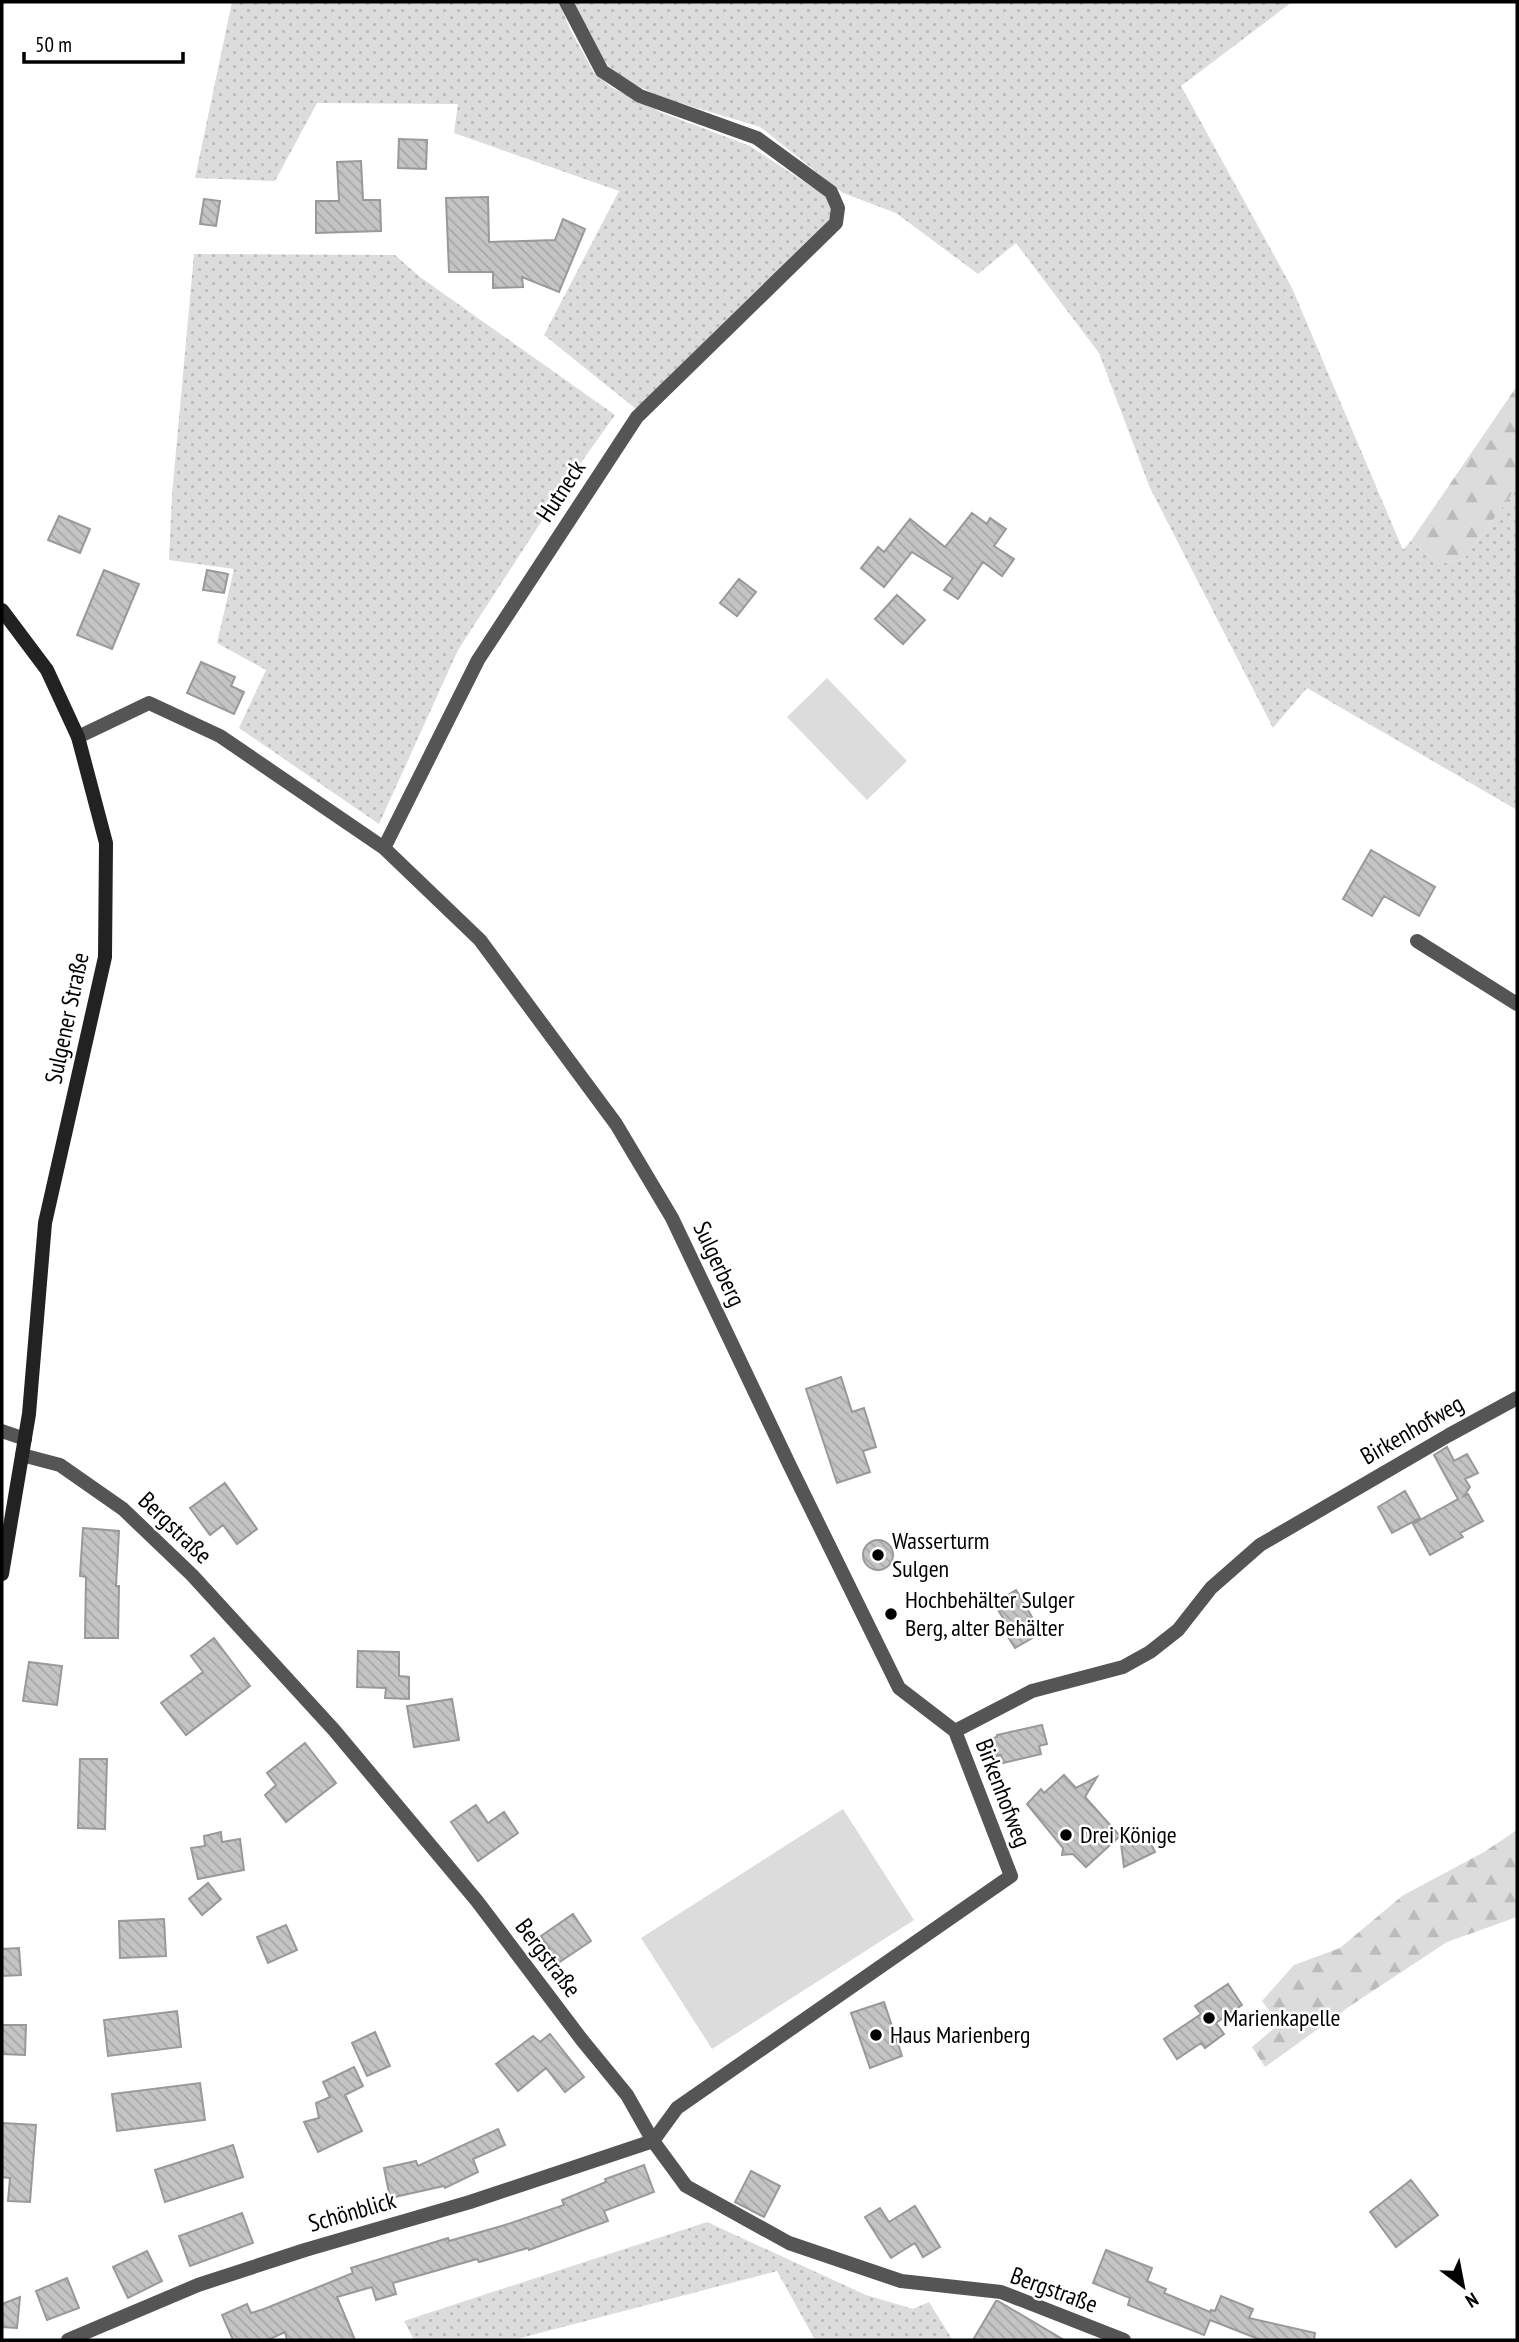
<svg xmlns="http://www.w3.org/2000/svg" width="1519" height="2342" viewBox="0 0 1519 2342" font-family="'PT Sans Narrow',sans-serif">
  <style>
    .grass { fill: url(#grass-dots) }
    .forest { fill: url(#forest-firs) }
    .garden { fill: #dcdcdc }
    .building { fill: url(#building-back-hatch); stroke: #999; stroke-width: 2 }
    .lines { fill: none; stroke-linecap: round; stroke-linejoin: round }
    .street { stroke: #555; stroke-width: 14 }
    .secondary { stroke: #222; stroke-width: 14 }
    .poi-dot { fill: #000; stroke: #fff; stroke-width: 2.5 }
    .labels { text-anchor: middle; stroke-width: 5; stroke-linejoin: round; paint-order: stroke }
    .street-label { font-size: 24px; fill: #000; stroke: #fff }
    .poi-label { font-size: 24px; fill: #000; stroke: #fff; text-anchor: start }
  </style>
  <defs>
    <pattern id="grass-dots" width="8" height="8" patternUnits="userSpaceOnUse" patternTransform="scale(1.75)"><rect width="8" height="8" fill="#dcdcdc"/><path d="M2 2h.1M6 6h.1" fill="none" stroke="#bbb" stroke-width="1.8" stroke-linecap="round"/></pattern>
    <pattern id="forest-firs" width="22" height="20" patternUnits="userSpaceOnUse" patternTransform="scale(1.75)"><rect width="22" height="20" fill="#dcdcdc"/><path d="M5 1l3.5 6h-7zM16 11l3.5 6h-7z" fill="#bbb"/></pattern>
    <pattern id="building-back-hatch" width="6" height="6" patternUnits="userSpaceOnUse" patternTransform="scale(1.75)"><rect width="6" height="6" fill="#c4c4c4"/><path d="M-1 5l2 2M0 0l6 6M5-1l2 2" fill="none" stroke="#a7a7a7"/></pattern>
  </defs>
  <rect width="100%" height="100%" fill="#fff"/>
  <path class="grass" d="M232,2H559L570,29L594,73L611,87L660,112L750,146L824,195L831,206L833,223L636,409L544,335L619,191L454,133L458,104L317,103L275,181L195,178Z
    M573,2H1292L1181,86L1292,288L1403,550L1411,541L1439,564L1464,559L1517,487V810L1307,688L1273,728L1150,488L1099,353L1016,243L978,274L896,213L843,193L760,127L664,98L631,83L615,73L596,51Z
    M194,254L395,255L420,277L615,415L565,485L458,650L379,824L239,728L266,670L217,643L234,569L169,560L172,495Z
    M707,2222L866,2295L913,2309L929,2302L952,2339L815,2340L777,2271L513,2340H414L404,2321Z"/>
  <path class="forest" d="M1517,386V487L1464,559L1439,564L1411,541Z
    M1517,1830V1917L1447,1942L1350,2006L1265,2067L1252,2047L1279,2024L1262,2001L1294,1965L1340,1948L1402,1896L1484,1852Z"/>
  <path class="garden" d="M827,678L907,761L867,800L787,717Z
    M843,1809L914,1920L712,2049L641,1938Z"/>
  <path class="building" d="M399,139L427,140L426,169L398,168Z
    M361,161L363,200H380L381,231L316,233V201H339L337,162Z
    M488,197L489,242L555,240L563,219L585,229L559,292L522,277L523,287L493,288V272H449L446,198Z
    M204,199L220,201L216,226L200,224Z
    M972,513L987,524L990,518L1006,529L994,546L1014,559L1002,576L983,562L958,599L944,590L953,578L912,552L884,587L861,568L878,547L884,552L910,519L945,547Z
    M59,516L90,529L80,553L48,540Z
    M104,570L139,584L112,649L77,635Z
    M207,570L228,574L224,593L203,590Z
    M739,579L756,592L737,616L720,603Z
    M897,595L925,620L903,644L875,619Z
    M201,662L235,677L231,686L244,692L234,714L187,693Z
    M1371,850L1435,887L1419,916L1384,896L1372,916L1343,899Z
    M841,1377L852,1412L864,1408L876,1447L863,1451L870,1472L837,1483L806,1389Z
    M1447,1447L1454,1461L1467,1454L1478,1473L1465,1479L1470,1487L1464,1496L1468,1494L1483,1521L1460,1533L1463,1537L1430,1555L1413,1524L1458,1499L1434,1455Z
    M225,1483L257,1529L237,1544L223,1525L210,1535L190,1508Z
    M1405,1491L1420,1518L1392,1533L1378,1507Z
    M83,1528L119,1531L116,1586H119L118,1638H85L86,1577L80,1576Z
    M863 1555a15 15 0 1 1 30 0a15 15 0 1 1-30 0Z
    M1016,1590L1032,1617L1026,1620L1036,1636L1015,1648L998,1621L1003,1618L994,1603Z
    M214,1638L250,1686L186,1735L161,1703L203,1672L191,1656Z
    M358,1651L399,1652V1676L409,1677V1699L385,1698L386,1688L357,1687Z
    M29,1662L62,1666L57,1705L23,1701Z
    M452,1699L459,1740L414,1747L407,1706Z
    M1042,1725L1047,1744L1039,1746L1041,1754L1003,1763L1001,1755L991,1757L987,1740L997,1737V1735Z
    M305,1743L336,1783L286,1822L265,1795L276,1785L267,1773Z
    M80,1759H107L105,1829L78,1828Z
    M1064,1775L1076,1788L1097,1777L1085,1797L1120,1836L1086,1867L1073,1854L1062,1855L1063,1848L1027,1804L1041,1789L1044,1793Z
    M476,1805L488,1823L504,1812L518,1833L478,1861L451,1822Z
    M221,1832L222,1842L240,1839L244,1870L198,1879L191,1848L205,1846L204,1836Z
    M1145,1832L1155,1852L1124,1867L1120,1836Z
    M208,1883L221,1899L202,1915L189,1899Z
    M573,1914L591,1941L558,1963L541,1936Z
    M164,1919L166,1956L120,1958L119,1921Z
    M286,1925L297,1950L268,1963L257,1937Z
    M19,1948L21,1975L2,1976V1949Z
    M1228,1984L1242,2005L1216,2023L1224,2034L1205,2048L1201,2043L1177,2059L1164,2039L1201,2014L1195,2006Z
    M884,2002L902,2056L870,2068L851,2013Z
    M177,2011L181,2047L108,2056L104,2020Z
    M2,2025H26L25,2055L2,2054Z
    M375,2032L390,2066L367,2076L352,2043Z
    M550,2034L584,2077L565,2092L546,2068L518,2091L496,2064L533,2036L540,2042Z
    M354,2067L363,2086L345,2095L362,2131L318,2152L304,2122L319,2118L316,2103L330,2097L323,2082Z
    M200,2083L205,2120L117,2131L112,2094Z
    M2,2123L36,2125L30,2202L8,2201L10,2178L2,2177Z
    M498,2129L505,2145L473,2159L478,2172L445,2188L444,2186L390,2198L384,2168L416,2161L418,2166Z
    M233,2145L243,2177L165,2202L155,2170Z
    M644,2165L654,2192L604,2211L608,2221L529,2250L528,2248L479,2262L477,2259L393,2283L396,2294L376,2300L372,2287L337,2297L355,2340H287L285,2332L268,2340H233L222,2315L247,2304L251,2313L264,2309L353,2273L351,2268L448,2238L449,2241L505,2225L564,2205L562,2200L606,2182L605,2179Z
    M751,2171L780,2186L764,2217L735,2202Z
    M1411,2180L1438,2215L1396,2247L1370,2212Z
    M915,2206L940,2247L923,2257L915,2243L891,2258L865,2217L880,2208L889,2222Z
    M242,2213L253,2243L190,2266L179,2236Z
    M1106,2250L1152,2268L1147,2281L1166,2289L1164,2293L1210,2312L1211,2310L1215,2311L1221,2296L1253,2309L1249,2318L1315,2333L1314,2340H1261L1210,2320L1204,2335L1128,2305L1130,2298L1093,2283Z
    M147,2251L162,2281L128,2298L113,2267Z
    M67,2278L79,2308L47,2320L36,2291Z
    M20,2297L17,2328L2,2327V2304Z
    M996,2301H998L1064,2340H973Z"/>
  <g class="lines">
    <path class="street" d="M78,737L149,703L220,736L384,848L480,940L616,1124L672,1218L790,1466L899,1688L955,1731
      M384,848L478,660L637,417L836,223L838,208L831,192L757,138L640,96L602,71L566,2
      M1417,941L1517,1004
      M2,1431L25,1439
      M22,1455L60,1465L123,1509L192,1575L334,1730L477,1901L582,2040L627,2095L653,2141L686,2186L789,2243L901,2281L1001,2292L1124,2340
      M955,1731L1032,1691L1123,1667L1150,1652L1178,1630L1211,1588L1260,1545L1449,1435L1517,1398
      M653,2141L677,2108L1011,1876L955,1731
      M68,2340L198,2285L305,2250L470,2202L653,2141"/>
    <path class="secondary" d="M2,610L47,670L78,737L106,843L105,957L45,1223L29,1414L2,1574"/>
  </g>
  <g class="poi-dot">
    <circle cx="878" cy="1555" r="7"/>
    <circle cx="891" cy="1614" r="7"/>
    <circle cx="1066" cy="1835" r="7"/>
    <circle cx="1209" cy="2018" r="7"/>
    <circle cx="876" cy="2035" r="7"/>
  </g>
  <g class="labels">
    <g class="street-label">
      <text transform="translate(561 491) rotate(-57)" y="8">Hutneck</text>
      <text transform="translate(67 1018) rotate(-78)" y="8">Sulgener Straße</text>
      <text transform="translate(719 1264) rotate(65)" y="8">Sulgerberg</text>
      <text transform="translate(1412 1430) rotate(-30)" y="8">Birkenhofweg</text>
      <text transform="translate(175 1528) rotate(44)" y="8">Bergstraße</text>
      <text transform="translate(1003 1793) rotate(69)" y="8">Birkenhofweg</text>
      <text transform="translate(548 1958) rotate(53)" y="8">Bergstraße</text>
      <text transform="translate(352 2212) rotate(-16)" y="8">Schönblick</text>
      <text transform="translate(1054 2290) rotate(20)" y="8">Bergstraße</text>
    </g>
    <g class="poi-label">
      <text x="892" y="1549">Wasserturm<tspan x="892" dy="28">Sulgen</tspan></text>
      <text x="905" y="1608">Hochbehälter Sulger<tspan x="905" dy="28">Berg, alter Behälter</tspan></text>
      <text x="1080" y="1843">Drei Könige</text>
      <text x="1223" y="2026">Marienkapelle</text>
      <text x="890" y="2043">Haus Marienberg</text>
    </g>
  </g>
  <rect width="1519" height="2342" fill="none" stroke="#000000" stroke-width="7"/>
  <g transform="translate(1463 2286) rotate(148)" stroke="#ffffff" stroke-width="5" paint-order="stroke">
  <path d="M0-5L12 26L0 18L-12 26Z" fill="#000000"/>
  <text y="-10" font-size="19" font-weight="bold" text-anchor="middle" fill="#000000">N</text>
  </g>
  <path d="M24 52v10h159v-10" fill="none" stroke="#000000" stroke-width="3.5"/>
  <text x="35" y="52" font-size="21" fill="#000000" stroke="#ffffff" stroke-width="5" paint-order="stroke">50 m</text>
</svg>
